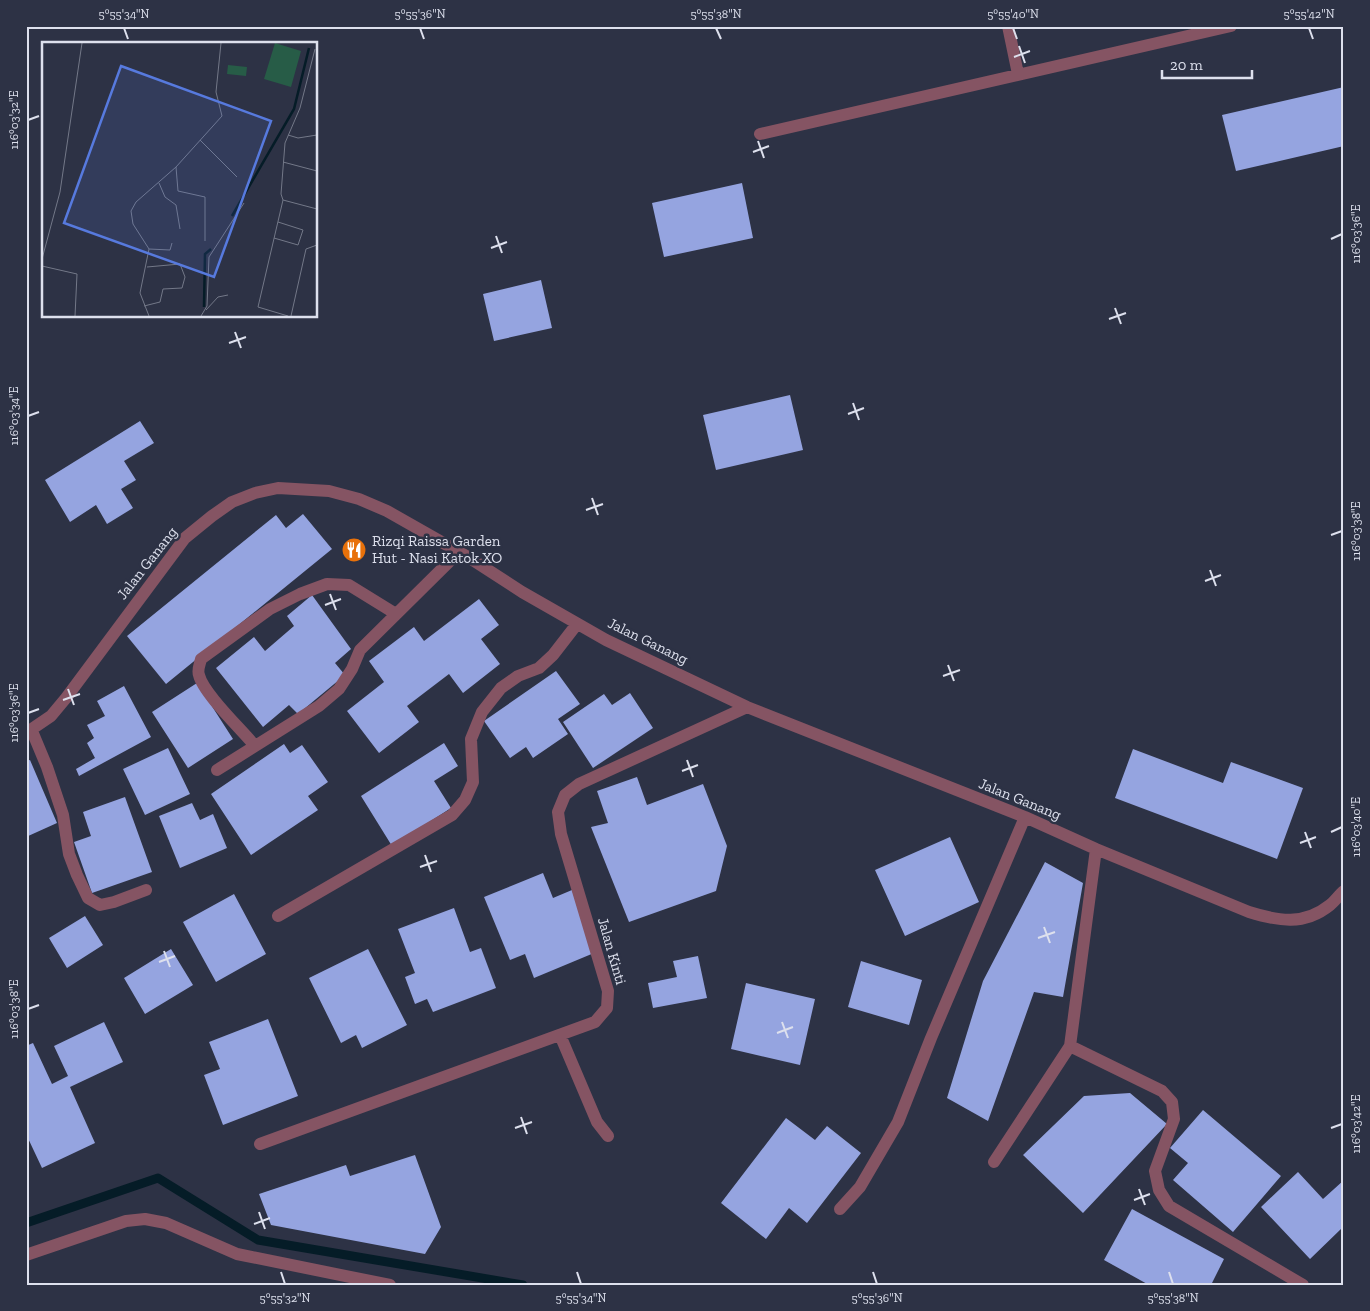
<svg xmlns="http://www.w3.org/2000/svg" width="1370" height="1311" viewBox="0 0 1370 1311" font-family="'Zilla Slab',serif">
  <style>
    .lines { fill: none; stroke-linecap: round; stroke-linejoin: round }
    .stream { stroke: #051c27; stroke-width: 9 }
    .building { fill: #95a4e0 }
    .minor { stroke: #855463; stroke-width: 12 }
    .ticks { fill: none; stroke: #dde0ed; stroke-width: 2 }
    .labels { text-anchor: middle; stroke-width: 5; stroke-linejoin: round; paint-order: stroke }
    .poi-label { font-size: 15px; fill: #dde0ed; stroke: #2d3245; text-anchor: start }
    .street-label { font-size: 15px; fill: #dde0ed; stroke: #2d3245 }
    .inset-river { fill: none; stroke: #051c27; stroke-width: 2.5 }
    .inset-road { fill: none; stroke: #737888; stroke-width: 1 }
    .view { fill: #577ade; fill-opacity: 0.15; stroke: #577ade; stroke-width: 2.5 }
    .inset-edge { fill: none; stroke: #dde0ed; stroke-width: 2.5 }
    .neatline { fill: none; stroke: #dde0ed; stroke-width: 2 }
    .ticks-label { font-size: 12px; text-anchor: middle; fill: #dde0ed }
  </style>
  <rect width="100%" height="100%" fill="#2d3245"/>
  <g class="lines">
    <path class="stream" d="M26,1223L158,1178L258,1240L523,1285"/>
  </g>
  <path class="building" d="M1344,87V146L1236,171L1222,115Z
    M742,183L753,238L664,257L652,203Z
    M541,280L552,328L494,341L483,294Z
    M790,395L803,450L716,470L703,415Z
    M140,421L154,443L124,461L136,480L121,489L133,508L107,524L96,505L70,522L45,480Z
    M303,514L332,549L166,684L127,636L276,515L286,528Z
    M312,595L351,649L335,663L345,675L298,714L289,705L263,727L216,668L254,637L265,651L294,626L287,616Z
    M479,599L499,625L481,639L500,664L463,693L449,674L407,706L419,722L379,753L347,711L384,682L369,661L414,627L424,641Z
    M556,671L580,704L558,719L568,734L533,758L526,747L510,758L484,721Z
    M197,683L233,739L188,768L152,712Z
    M124,686L151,737L79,776L76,769L95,758L87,743L94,738L87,725L105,716L97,701Z
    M630,693L653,728L593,768L563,722L604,694L612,705Z
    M444,743L458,766L434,781L451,808L392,846L361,796Z
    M284,744L290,753L302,745L328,782L308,796L318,810L251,855L211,794Z
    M168,748L190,794L145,815L123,769Z
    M1133,749L1223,783L1231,762L1303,788L1277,859L1115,798Z
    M30,760L57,823L26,837V761Z
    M637,777L647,805L703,784L727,846L716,891L629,922L591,827L608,823L597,791Z
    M125,797L152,872L92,893L74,842L91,836L83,812Z
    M192,803L200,820L213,814L227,848L180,868L159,816Z
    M950,837L979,902L905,936L875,870Z
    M1045,862L1083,883L1063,997L1034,992L988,1121L947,1098L983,981Z
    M543,873L553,898L572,890L594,953L534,978L525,954L510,960L484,897Z
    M234,894L266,954L216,982L183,922Z
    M454,908L470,952L481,948L496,988L433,1012L427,999L415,1004L405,977L415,973L398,929Z
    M85,916L103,945L67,968L49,938Z
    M171,949L193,985L145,1014L124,978Z
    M368,949L407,1025L362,1048L356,1035L341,1043L309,978Z
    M698,956L707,998L653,1008L648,983L677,977L673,961Z
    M861,961L922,980L909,1025L848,1007Z
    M746,983L815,999L800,1065L731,1049Z
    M268,1019L298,1096L223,1125L204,1075L220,1069L209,1042Z
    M104,1022L123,1062L70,1087L95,1143L42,1168L26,1134V1046L33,1043L52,1084L68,1076L54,1046Z
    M1130,1093L1167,1124L1083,1213L1023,1155L1084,1096Z
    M1203,1110L1281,1176L1233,1232L1173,1180L1188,1163L1170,1148Z
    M786,1118L815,1140L827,1126L861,1153L807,1223L789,1208L766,1239L721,1203Z
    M415,1155L441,1227L425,1254L271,1225L259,1194L346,1165L350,1176Z
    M1298,1172L1323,1199L1344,1180V1231L1341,1229L1310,1259L1261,1207Z
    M1132,1209L1224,1259L1211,1285H1149L1104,1260Z"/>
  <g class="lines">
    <path class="minor" d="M1008,26L1018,74
      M760,134L1231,26
      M32,731L47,767L63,815L69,854L77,875L88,898L100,905L114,902L146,890
      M26,733L51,716L66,698L185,538L212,516L232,502L255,493L278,488L329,491L359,499L387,511L468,557L522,592L606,640L747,707L1025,817L1096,849L1249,912C1278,921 1304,926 1330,905C1335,901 1339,895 1344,891
      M255,746C242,730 203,693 199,675C197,670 200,664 201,659L270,609L300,594L327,584L349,585L396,614
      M217,770L319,706L339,689L352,669L360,650L459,552
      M278,916L452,815L465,800L473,782L471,739L482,712L501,688L518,676L539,668L553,655L577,624
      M560,1035L597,1122L608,1136
      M1070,1046L1162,1091L1172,1102L1174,1119L1155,1171L1159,1190L1169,1206L1303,1285
      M260,1144L595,1022L607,1008L608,991L561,834L558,812L565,795L579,784L747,707
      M994,1162L1070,1046L1096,849
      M840,1209L860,1187L898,1122L931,1038L1025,817
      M26,1255L126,1221L145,1219L166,1223L237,1254L390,1285"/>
  </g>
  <path class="ticks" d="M124,28L128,39M420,28L424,39M716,28L721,39M1013,28L1017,39M1309,28L1313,39M1019,46L1025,63M1014,57L1030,51M28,120L39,116M758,141L764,158M753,152L769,146M496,236L502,253M1331,239L1342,234M491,248L507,242M1115,308L1121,324M1109,319L1126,313M235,332L241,348M229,343L246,337M853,403L859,420M848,414L864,408M28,416L39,412M592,498L598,515M586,510L603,504M1331,535L1342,531M1210,570L1216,586M1205,581L1221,575M330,594L336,610M325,605L341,599M948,665L954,681M943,676L960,670M68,689L74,705M63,700L80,694M28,713L39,709M687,760L693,777M682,771L698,765M1305,832L1311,848M1331,832L1342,827M1300,843L1316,837M425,855L431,872M420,867L437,861M1044,927L1050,943M1038,938L1055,932M164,951L170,967M159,962L175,956M28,1009L39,1005M782,1022L788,1038M777,1033L793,1027M521,1117L527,1134M515,1128L532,1122M1331,1128L1342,1124M1139,1189L1145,1205M1134,1200L1150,1194M259,1212L265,1229M254,1224L270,1218M281,1272L285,1284M577,1272L581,1284M873,1272L877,1284M1169,1272L1173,1284"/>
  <defs>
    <symbol id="restaurant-disc" viewBox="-11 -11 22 22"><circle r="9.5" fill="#e8710a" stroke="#2d3245"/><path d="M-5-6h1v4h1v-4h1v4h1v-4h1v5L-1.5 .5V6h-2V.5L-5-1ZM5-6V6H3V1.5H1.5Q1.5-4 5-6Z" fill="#fff"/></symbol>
  </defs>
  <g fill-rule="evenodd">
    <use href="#restaurant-disc" x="340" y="536" width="28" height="28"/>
  </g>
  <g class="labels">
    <g class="poi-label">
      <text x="372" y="546">Rizqi Raissa Garden<tspan x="372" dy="17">Hut - Nasi Katok XO</tspan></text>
    </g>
    <g class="street-label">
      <text transform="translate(147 563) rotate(-52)" y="5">Jalan Ganang</text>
      <text transform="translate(648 641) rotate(26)" y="5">Jalan Ganang</text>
      <text transform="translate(1020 799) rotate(22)" y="5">Jalan Ganang</text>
      <text transform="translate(612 951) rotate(74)" y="5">Jalan Kinti</text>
    </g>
  </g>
  <g transform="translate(42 42)">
    <rect width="275" height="275" fill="#2d3245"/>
    <path d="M233,1L259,9L249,45L222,37ZM186,23L205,25L204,34L185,32Z" fill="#275c47"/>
    <path class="inset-river" d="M190,174L252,67L267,6M162,265L163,212L169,207"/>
    <path class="inset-road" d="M246,93L256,96L275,93M158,98L195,135M241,120L275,129M134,125L136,149L163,155V199M117,141L123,155L134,163L138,187M241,158L239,152L243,101L258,66L273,7M241,158L216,265L246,274M241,158L275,167M232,196L256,203L261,188L236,180M107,207L128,208L130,201M0,217L18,150L40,1M0,224L35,232L33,274M102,264L118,260L121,247L140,246L143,235L138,222L105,225M164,268L176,255L186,253M107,274L98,251L107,207L91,182L89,169L94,160L134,125L180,74L174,50L179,1M159,274L165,264L167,215L202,161M249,274L264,207L275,203"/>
    <path class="view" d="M79,24L229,79L172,235L22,181Z"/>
    <rect width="275" height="275" class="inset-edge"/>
  </g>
  <rect width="1370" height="1311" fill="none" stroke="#2d3245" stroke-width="55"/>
  <path d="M1162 70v8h90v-8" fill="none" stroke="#dde0ed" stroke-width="2.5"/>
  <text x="1170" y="70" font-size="15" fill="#dde0ed" stroke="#2d3245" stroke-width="4" paint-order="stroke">20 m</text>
  <rect x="28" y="28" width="1314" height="1256" class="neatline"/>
  <g class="ticks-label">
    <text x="124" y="18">5°55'34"N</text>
    <text x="420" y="18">5°55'36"N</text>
    <text x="716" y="18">5°55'38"N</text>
    <text x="1013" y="18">5°55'40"N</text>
    <text x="1309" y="18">5°55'42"N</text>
    <text transform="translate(14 120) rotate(-90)" y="4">116°03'32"E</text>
    <text transform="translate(1356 234) rotate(-90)" y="4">116°03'36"E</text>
    <text transform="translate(14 416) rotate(-90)" y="4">116°03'34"E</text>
    <text transform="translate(1356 531) rotate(-90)" y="4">116°03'38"E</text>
    <text transform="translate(14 713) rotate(-90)" y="4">116°03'36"E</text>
    <text transform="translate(1356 827) rotate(-90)" y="4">116°03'40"E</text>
    <text transform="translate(14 1009) rotate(-90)" y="4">116°03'38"E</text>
    <text transform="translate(1356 1124) rotate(-90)" y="4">116°03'42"E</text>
    <text x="285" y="1302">5°55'32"N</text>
    <text x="581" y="1302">5°55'34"N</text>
    <text x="877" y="1302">5°55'36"N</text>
    <text x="1173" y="1302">5°55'38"N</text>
  </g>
</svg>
